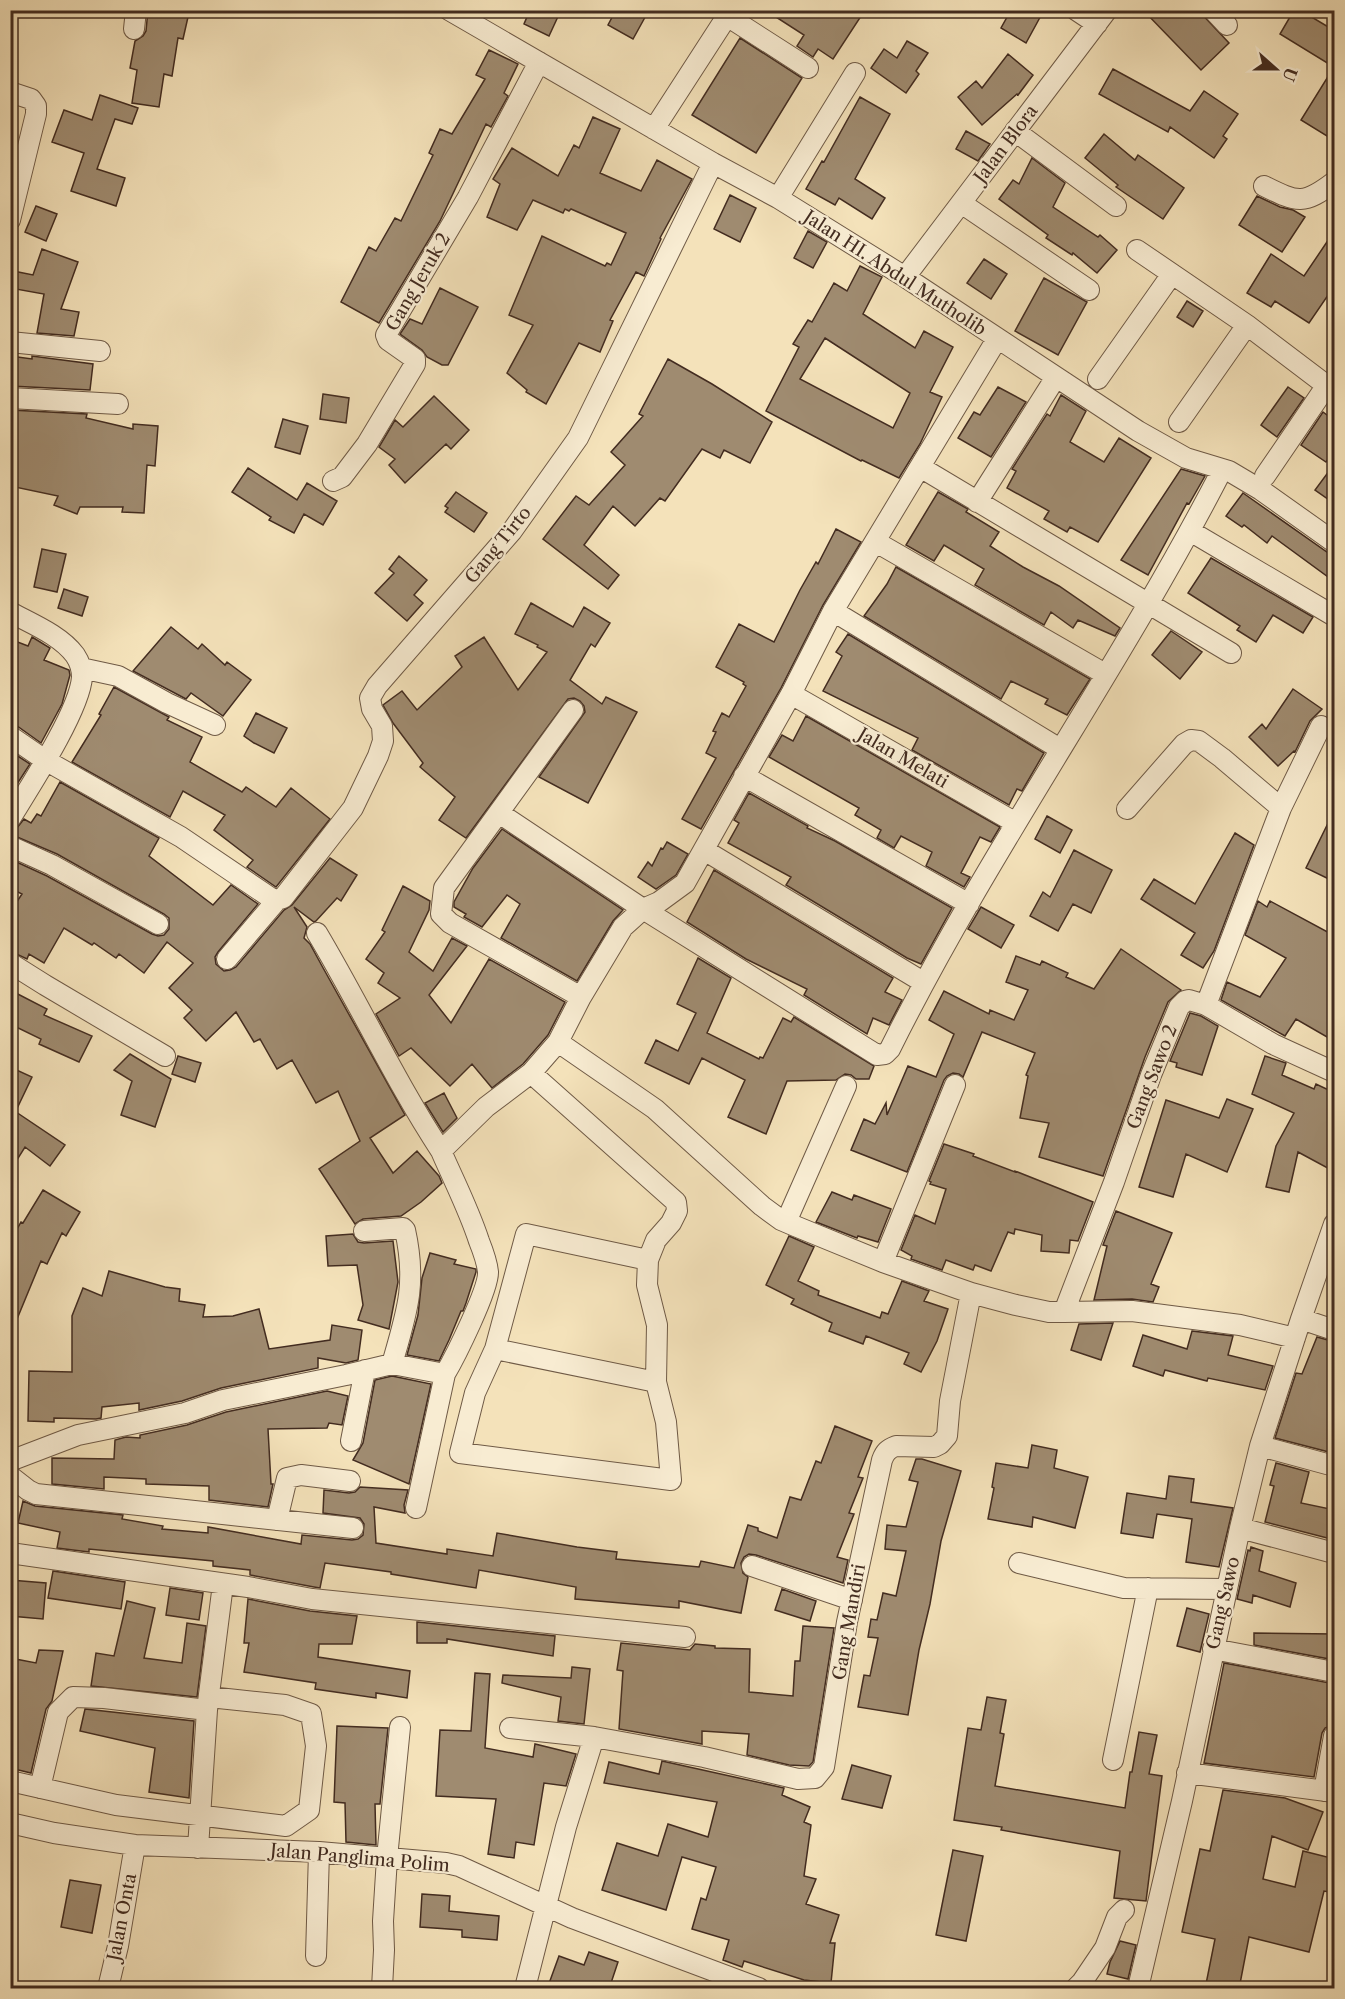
<svg xmlns="http://www.w3.org/2000/svg" width="1345" height="1999" viewBox="0 0 1345 1999" font-family="'Libre Caslon Text',serif">
  <style>
    .building { fill: #9f8b70; stroke: #432c20; stroke-width: 1.5; fill-rule: evenodd }
    .lines { fill: none; stroke-linecap: round; stroke-linejoin: round }
    .minor-casing { stroke: #6f5a46; stroke-width: 22 }
    .minor { stroke: #f8ecd2; stroke-width: 20 }
    .labels { text-anchor: middle; stroke-width: 4.5; stroke-linejoin: round; paint-order: stroke }
    .street-label { font-size: 18px; fill: #432c20; stroke: #f8ecd2 }
  </style>
  <rect width="100%" height="100%" fill="#f4e2ba"/>
  <filter id="stains"><feTurbulence type="fractalNoise" baseFrequency=".00333" numOctaves="4"/><feColorMatrix values="0 0 0 0 .2 0 0 0 0 .09 0 0 0 0 .02 0 0 0 .5 -.17"/></filter>
  <radialGradient id="worn" r=".72"><stop offset=".6" stop-color="#630" stop-opacity="0"/><stop offset="1" stop-color="#630" stop-opacity=".3"/></radialGradient>
  <path class="building" d="M148,10H158L188,17L183,39L178,38L172,76L164,74L159,107L132,103L137,70L130,68L135,41L143,36L146,31Z
    M530,10H561L549,36L524,24Z
    M616,10H649L633,39L608,25Z
    M765,10H865L833,59L818,49L813,57L797,46L804,35Z
    M1011,10H1044L1026,43L1001,28Z
    M1143,10H1198L1229,43L1201,70Z
    M1294,10H1300L1335,31V141L1301,120L1334,67L1280,34Z
    M740,38L802,78L756,153L692,115Z
    M907,41L928,53L916,71L919,74L906,93L871,68L884,49L897,58Z
    M489,50L518,64L504,93L508,96L491,127L486,124L440,221L379,323L341,302L369,247L376,251L395,218L401,221L433,155L429,153L440,129L452,134L485,79L476,75Z
    M1008,54L1033,75L1018,95L1017,94L982,125L958,97L976,81L982,88Z
    M1113,69L1190,111L1204,91L1238,114L1223,136L1227,139L1214,158L1170,127L1168,132L1099,94Z
    M100,95L138,108L132,124L115,119L97,169L125,178L116,206L71,191L84,153L52,142L64,110L92,120Z
    M860,97L890,114L855,179L885,198L872,219L839,198L835,205L806,189L822,161L824,162Z
    M593,117L620,129L600,173L641,191L657,160L692,179L660,238L661,239L644,276L636,272L610,320L613,321L600,352L579,343L546,404L526,392L527,390L507,373L533,325L509,315L542,236L605,266L607,263L611,265L626,233L571,209L569,211L565,209L563,213L533,200L517,230L487,217L500,184L493,179L512,148L558,176L574,145L579,148Z
    M966,131L990,144L978,161L956,149Z
    M1104,134L1135,160L1138,155L1184,188L1163,219L1116,187L1118,185L1085,158Z
    M1032,158L1065,183L1053,207L1098,237L1100,235L1117,250L1097,273L1073,253L1072,255L1046,238L1048,235L999,199L1013,180L1019,184Z
    M730,195L756,208L740,242L714,229Z
    M1257,196L1280,207L1293,210L1305,217L1282,252L1239,225Z
    M36,206L57,214L46,241L25,232Z
    M1335,230V285L1309,323L1275,301L1271,307L1247,293L1271,254L1304,276Z
    M808,231L827,242L813,268L794,258Z
    M42,249L78,262L61,309L79,312L74,336L37,333L44,294L10,288L13,271L33,275Z
    M984,259L1007,274L991,299L967,283Z
    M860,266L882,277L863,314L915,348L924,331L953,347L930,392L942,397L920,444L899,478L862,460L861,461L766,411L799,347L793,344L808,320L812,322L834,283L847,291ZM825,338L910,393L893,428L800,379Z
    M1044,278L1087,302L1058,355L1015,331Z
    M440,288L478,307L448,365H442L427,357L422,350L400,334L410,319L422,324Z
    M1187,301L1203,311L1193,327L1177,317Z
    M10,356L32,359V356L93,364L90,390L10,386Z
    M668,359L712,384L772,422L750,463L724,450L720,458L702,449L665,501L660,498L635,526L613,506L584,545L619,575L608,589L543,539L576,496L589,505L625,465L611,452L643,416L639,414Z
    M998,387L1026,402L991,457L958,438L974,412L980,415Z
    M1288,387L1304,398L1277,437L1261,425Z
    M323,394L349,398L346,423L320,419Z
    M1061,395L1086,411L1070,442L1104,462L1119,438L1151,458L1098,542L1070,527L1067,532L1044,519L1049,511L1007,488L1016,471L1012,469L1047,414L1050,416Z
    M434,396L469,430L451,449L446,444L405,483L389,465L395,459L379,447L395,420L403,427Z
    M10,410L87,414L86,418L133,429V424L158,426L155,466L147,465L144,513L122,512L123,507H80L77,514L54,505L58,496L10,486V476L17,447H10Z
    M1323,412L1335,421V450L1326,462L1301,445Z
    M283,419L308,426L300,454L275,447Z
    M1335,463V504L1315,490Z
    M248,468L297,500L307,483L337,501L323,525L304,514L294,533L269,520L271,517L232,492Z
    M1181,469L1205,476L1189,504L1187,503L1148,575L1121,560Z
    M456,492L487,513L474,532L445,512L448,508L445,506Z
    M938,492L968,509L966,512L999,532L990,546L1023,567L1059,586L1120,628L1115,636L1078,620L1073,628L1051,612L1044,625L975,585L984,569L944,545L934,561L906,545Z
    M1243,493L1327,552L1335,554V582L1272,536L1267,543L1244,525L1242,527L1226,516Z
    M836,529L861,542L823,605L781,688L701,829L682,819L716,758L706,753L716,732L713,731L722,713L729,717L746,686L743,684L744,682L716,667L739,624L774,642L800,590L816,562L818,564Z
    M42,549L66,554L57,592L34,587Z
    M399,556L427,580L414,595L423,603L407,621L375,593L394,573L389,569Z
    M1211,558L1313,617L1303,633L1273,615L1256,642L1237,630L1240,626L1188,593Z
    M896,567L1090,679L1067,715L1045,704L1048,699L1011,681L1001,699L864,616L887,584Z
    M64,589L88,597L82,616L58,608Z
    M531,603L573,627L584,607L610,623L595,647L591,644L570,680L602,704L606,697L637,712L588,803L539,777L585,712L584,706L580,701L574,698L568,699L466,838L439,820L455,797L420,767L423,763L393,723L383,705L402,691L417,710L462,667L455,656L484,637L518,690L547,652L537,647L538,645L515,634Z
    M171,627L198,649L202,644L225,665L227,662L251,680L223,716L191,693L186,699L133,671Z
    M1171,631L1202,652L1180,679L1152,655Z
    M848,634L1044,753L1022,791L1017,789L1009,805L912,750L918,738L823,691L842,656L836,652Z
    M32,637L50,648L44,660L69,670L70,675L62,704L41,743L17,726L10,724V639L28,646Z
    M114,687L169,717L167,720L202,737L190,762L242,792L246,787L276,807L291,788L330,819L276,887L247,867L253,860L214,830L225,815L183,791L170,817L72,762L101,715L99,714Z
    M1293,689L1322,709L1310,721L1295,752L1294,751L1278,766L1249,737L1262,724L1266,729Z
    M256,713L287,728L274,753L254,743L244,736Z
    M806,716L1000,827L991,842L980,837L961,873L970,877L964,887L926,866L932,852L901,836L894,848L877,838L881,830L855,815L859,808L769,757L782,735L793,741Z
    M10,751L30,764L10,795Z
    M60,782L159,838L149,856L213,905L231,885L258,904L218,952L215,957L216,964L224,971L230,970L236,967L284,910L292,905L330,858L357,875L341,901L337,898L316,921L314,922L294,907L307,927L304,938L310,944L322,966L405,1115L370,1138L393,1173L417,1151L439,1176L442,1183L421,1202L401,1216L363,1219L355,1224L319,1169L360,1141L338,1091L316,1103L292,1060L277,1069L260,1039L254,1042L236,1012L206,1041L184,1018L192,1010L169,988L193,963L167,942L144,973L119,954L116,958L94,943L92,945L64,928L44,963L29,954L27,959L10,951V912L22,894L10,888V859L47,876L152,934L158,936L164,935L169,929V918L164,914L57,854L10,834V831L16,829L24,819L31,823L37,814L41,816Z
    M749,793L808,826L807,828L835,841L952,908L921,964L907,958L786,885L791,877L728,843L739,823L734,820Z
    M1335,809V882L1306,868Z
    M1047,816L1072,830L1060,853L1035,839Z
    M502,829L623,910L613,921L577,981L501,938L520,904L507,895L482,927L464,917L466,914L454,907V902L473,868Z
    M1235,833L1254,845L1214,951L1203,968L1181,955L1195,933L1141,899L1154,879L1195,904Z
    M667,842L688,854L676,875L656,889L638,877L648,862L652,866L661,848L663,849Z
    M1074,850L1112,870L1091,913L1073,904L1058,931L1030,916L1043,892L1050,897Z
    M714,870L893,978L885,992L902,1000L889,1025L873,1018L867,1034L804,995L807,989L746,959L687,922Z
    M403,886L430,901L429,910L409,952L433,971L452,938L467,946L429,995L451,1023L489,959L565,1002L548,1035L523,1064L492,1088L472,1064L450,1086L411,1048L399,1056L376,1014L400,998L378,983L384,973L366,959L385,932L382,930Z
    M1258,901L1267,907L1270,901L1335,936V1025L1327,1037L1296,1019L1285,1036L1221,1000L1227,982L1260,997L1286,958L1245,935Z
    M981,907L1014,925L1001,948L968,929Z
    M1121,949L1181,990L1168,1002L1145,1057L1103,1176L1039,1157L1049,1123L1020,1118L1028,1076L1026,1075L1035,1053L982,1032L963,1077L959,1074L953,1073L947,1076L944,1080L907,1172L851,1150L864,1119L875,1124L886,1103L887,1115L908,1066L936,1077L954,1034L929,1020L944,991L989,1014L990,1010L1014,1020L1028,990L1006,982L1016,956L1040,965L1042,961L1068,973L1066,977L1094,989Z
    M698,958L731,978L707,1033L759,1059L760,1057L763,1058L783,1018L791,1022L794,1017L874,1066L869,1079H856L851,1075L845,1074L836,1080L787,1081L766,1134L728,1117L745,1080L702,1058L689,1084L645,1063L656,1040L678,1051L696,1013L677,1004Z
    M10,990L47,1009L44,1015L92,1036L79,1062L39,1044L41,1039L10,1024Z
    M1190,1013L1201,1016L1218,1026L1202,1075L1176,1067L1177,1063L1170,1061Z
    M130,1054L171,1079L155,1127L121,1115L132,1081L114,1070Z
    M178,1056L201,1063L195,1082L172,1074Z
    M1265,1056L1286,1063L1282,1075L1314,1089L1316,1084L1335,1093V1172L1298,1152L1289,1192L1266,1187L1276,1146L1294,1113L1252,1094Z
    M10,1067L32,1077L12,1119L16,1112L65,1145L50,1166L25,1147L10,1171Z
    M444,1093L457,1118L443,1132L425,1103Z
    M1227,1099L1253,1109L1227,1172L1186,1154L1173,1197L1139,1187L1166,1100L1219,1118Z
    M944,1144L974,1154L973,1156L1015,1172V1171L1093,1202L1078,1241L1070,1240L1069,1253L1041,1251L1042,1235L1015,1229L1014,1234L1008,1232L991,1271L975,1265L973,1270L946,1260L942,1270L911,1259L912,1256L901,1250L915,1215L935,1224L946,1189L930,1184L931,1182L929,1181Z
    M43,1190L80,1212L66,1236L62,1233L47,1264L41,1261L10,1336V1242L21,1222L23,1223Z
    M832,1192L852,1200L854,1195L891,1209L878,1242L858,1236L857,1238L816,1222Z
    M1116,1211L1172,1233L1151,1284L1159,1287L1153,1302L1132,1299L1094,1300L1107,1246L1103,1245Z
    M353,1234L358,1242L364,1243L393,1241L398,1282L389,1329L358,1320L363,1305L357,1265L328,1266L326,1236Z
    M789,1236L814,1247L798,1281L819,1291L818,1295L880,1318L882,1312L888,1314L902,1281L929,1291L924,1301L948,1309L937,1341L921,1372L904,1364L909,1353L866,1336L863,1344L829,1331L832,1323L791,1304L794,1299L766,1285Z
    M430,1253L456,1260L454,1264L476,1269V1272L466,1303L463,1311H461L449,1340L439,1361L407,1355L418,1315L422,1278Z
    M109,1271L165,1287L180,1289L179,1301L205,1305L203,1317L233,1316L259,1309L269,1349L330,1340L332,1325L362,1330L358,1360L346,1363L318,1358V1368L221,1388L182,1401L139,1410V1403L102,1407L101,1418L96,1419L54,1418V1422L28,1421L29,1371L72,1372V1316L83,1288L102,1296Z
    M1113,1323L1101,1360L1071,1350L1079,1324Z
    M1192,1331L1233,1336L1228,1355L1273,1366L1265,1390L1208,1378L1207,1381L1165,1370L1163,1376L1133,1366L1143,1335L1187,1349Z
    M1317,1337L1335,1342V1437L1329,1452L1275,1438L1296,1373L1302,1374Z
    M392,1376L431,1384L409,1484L353,1460L363,1443L375,1380Z
    M327,1391L348,1396L342,1425L329,1423L327,1428L268,1429L271,1484H273L268,1507L209,1500V1486L146,1484V1479L104,1477V1489L52,1484V1458L114,1459L115,1440L126,1437L140,1438V1435L187,1425L226,1412Z
    M835,1426L872,1441L858,1477L863,1478L849,1513L854,1514L837,1557L848,1560L843,1583L756,1555L749,1554L744,1557L741,1563L743,1573L748,1577L741,1613L679,1601V1608L575,1599L576,1587L479,1570L476,1588L391,1574V1572L325,1563L320,1588L314,1587L250,1575V1570L213,1566V1561L89,1549V1552L57,1548L60,1532L18,1523L23,1501L35,1506L123,1515L122,1519L163,1526L162,1529L208,1533V1527L301,1544L302,1535L352,1540L358,1539L363,1535L364,1524L360,1518L323,1513L324,1490L349,1493L355,1492L360,1487L408,1490L404,1505L405,1513L374,1507L376,1543L447,1554V1549L493,1556L497,1533L577,1547L617,1552L616,1559L699,1567L701,1561L734,1568L748,1525L758,1528V1531L777,1538L790,1497L801,1500L816,1461L821,1463Z
    M1032,1445L1057,1450L1054,1468L1088,1477L1075,1528L1033,1517L1032,1527L988,1519L994,1488L992,1487L996,1463L1028,1468Z
    M916,1459H922L961,1471L941,1541L930,1604L919,1650L908,1715L858,1707L864,1675L870,1676L878,1638L868,1637L871,1619L877,1620L883,1593L896,1596L906,1551L885,1549L887,1525L906,1527L918,1482L909,1480Z
    M1276,1463L1309,1472L1301,1503L1335,1510V1540L1265,1522L1274,1486L1270,1485Z
    M1169,1476L1194,1479L1191,1502L1233,1508L1219,1567L1186,1562L1192,1519L1157,1514L1153,1538L1121,1533L1127,1493L1166,1499Z
    M1251,1547L1263,1551L1259,1571L1296,1583L1290,1607L1253,1595L1252,1603L1237,1599L1248,1550L1250,1551Z
    M53,1571L125,1582L121,1609L48,1598Z
    M10,1580L46,1583L43,1619L10,1616Z
    M170,1588L203,1593L199,1620L166,1615Z
    M782,1589L816,1601L810,1621L775,1610Z
    M248,1599L310,1611L357,1616L352,1644H319L318,1657L410,1671L407,1698L376,1693V1698L315,1689L316,1683L244,1672L249,1643H244Z
    M127,1601L155,1608L144,1658L182,1663L187,1623L206,1626L197,1697L91,1686L96,1653L114,1656Z
    M1187,1608L1209,1614L1200,1652L1177,1646Z
    M417,1622L555,1636L553,1656L447,1639V1643H417Z
    M803,1626L834,1628L813,1762L809,1766L789,1765L747,1755L749,1734L702,1731V1744L619,1729L623,1671L617,1670L621,1643L690,1650L695,1644L715,1646V1648L750,1649L749,1692L793,1696L795,1661H800Z
    M1254,1633L1335,1634V1660L1254,1645Z
    M39,1650L63,1651L52,1701L46,1709L31,1773L10,1768V1658L36,1663Z
    M1224,1663L1335,1684L1334,1724L1325,1728L1322,1733L1314,1777L1204,1763Z
    M572,1667L590,1669L584,1724L558,1721L561,1697L502,1683L503,1675L571,1678Z
    M475,1673L490,1674L485,1748L533,1757L535,1744L576,1754L566,1786L544,1783L534,1845L516,1842L514,1858L488,1854L496,1799L436,1796L440,1730L471,1731Z
    M987,1697L1006,1700L1000,1733L1004,1734L995,1786L1125,1808L1130,1772H1132L1139,1732L1157,1735L1149,1774L1162,1776L1146,1901L1114,1898L1120,1851L1001,1830L1002,1827L954,1820L968,1728L981,1730Z
    M85,1709L194,1721L189,1798L149,1792L155,1748L80,1731Z
    M337,1726L388,1728L380,1804H375L376,1845L346,1842L345,1803L334,1802Z
    M662,1761L784,1788L782,1795L810,1807L804,1822L811,1825L804,1876L816,1879L806,1904L839,1915L830,1943H835L831,1983L804,1980L744,1961L742,1967L723,1960L729,1940L692,1929L701,1898L706,1900L716,1867L682,1857L666,1910L602,1890L617,1843L658,1856L668,1824L708,1837L717,1802L604,1783L609,1762L659,1774Z
    M852,1765L891,1776L882,1808L842,1799Z
    M1223,1790L1285,1798L1323,1812L1308,1850L1272,1836L1263,1879L1295,1887L1303,1851L1335,1859V1893L1324,1891L1309,1952L1249,1937L1239,1989H1205L1215,1939L1182,1932L1200,1849L1210,1851Z
    M953,1850L983,1856L966,1941L936,1935Z
    M70,1880L101,1885L92,1933L61,1927Z
    M422,1894L450,1896L449,1911L499,1916L497,1940L462,1937V1930L420,1927Z
    M1120,1941L1136,1945L1128,1979L1107,1974L1110,1962Z
    M589,1952L618,1962L609,1989H547L559,1956L584,1965Z"/>
  <g class="lines">
    <defs>
      <path id="minor" d="M449,10L713,163L778,198L905,277L1138,431L1186,458L1229,471L1261,490L1334,542
        M1076,10L1097,24
        M1213,10L1227,25
        M727,16L808,68
        M134,29L136,10
        M10,92L31,99L36,106V114L10,220
        M654,129L731,10
        M1015,131L1116,206
        M1264,186C1298,203 1304,205 1334,182
        M778,198L855,73
        M961,203L1089,290
        M1137,250L1247,325L1334,391
        M905,277L1107,10
        M10,342L100,351
        M1098,379L1172,274
        M10,398L118,404
        M1179,422L1247,325
        M920,467L1231,653
        M1265,476L1327,385
        M333,481L342,477L367,444L415,364V359L388,340L386,335L468,197L539,62
        M977,502L1056,377
        M1190,531L1334,616
        M876,542L1105,674
        M833,611L1060,749
        M10,612C32,624 60,635 75,655C79,661 82,669 82,677C80,710 29,788 10,819
        M81,668L118,676L167,703L215,725
        M791,694L1016,823
        M573,710L444,888L441,914L450,923L581,997
        M10,736L45,760L181,837L271,898L277,900
        M744,776L969,904
        M1127,809L1184,744L1191,740L1199,741L1222,758L1281,808
        M499,813L643,909L877,1055L885,1054L890,1049C989,850 1120,668 1222,470
        M10,846L52,865L158,924
        M704,850L923,982
        M317,933C360,1005 395,1081 441,1151
        M227,959L277,900L283,898L353,808L378,756L383,741L382,726L372,709L370,698L377,686L512,531L578,438L713,163
        M10,963L45,985L165,1056
        M1206,1005L1281,808L1321,726
        M558,1042L655,1109L762,1206L781,1220L795,1226L883,1262L971,1293L1016,1305L1049,1312H1064L1132,1311L1240,1325L1295,1338
        M786,1222L846,1086
        M364,1231L403,1228L405,1230C417,1284 407,1312 392,1364
        M648,1260L526,1234L495,1349L475,1393L460,1453L671,1480L666,1422L656,1382
        M883,1262L955,1085
        M1064,1312L1114,1182L1151,1075L1179,1007L1185,1001L1189,1000L1206,1005L1273,1044L1334,1072
        M1301,1319L1334,1330
        M495,1349L656,1382L657,1325L647,1285L648,1260L656,1240L671,1223L677,1211L676,1202L531,1073
        M351,1441L365,1370
        M1260,1446L1334,1466
        M10,1461L78,1435L185,1413L223,1400L346,1375L392,1364L445,1374
        M10,1476L28,1490L36,1494L353,1528
        M416,1508L445,1374C455,1357 489,1289 488,1272C487,1261 483,1251 479,1241C469,1210 454,1181 441,1151L486,1107L531,1073L558,1042L581,997L623,927L643,909L659,902L685,883L791,694L833,611L997,339
        M277,1520L287,1478L301,1475L350,1481
        M1240,1528L1334,1553
        M10,1553L248,1587L312,1599L685,1637
        M1019,1563L1124,1588L1227,1589
        M752,1566L852,1600
        M1213,1649L1334,1672
        M510,1728L594,1737
        M1113,1760L1148,1588
        M1187,1773L1334,1792
        M10,1781L116,1805L286,1826L309,1810L316,1746L311,1714L285,1705L209,1697
        M40,1788L58,1712L73,1697L104,1698L207,1710
        M1324,1791L1334,1736
        M10,1823L54,1833L135,1845L319,1852L446,1863L459,1866L572,1918L759,1988
        M198,1848L207,1710L223,1584
        M316,1956L319,1852
        M108,1988L118,1946L135,1845
        M382,1988L384,1950L383,1921L387,1858L400,1727
        M525,1988L566,1827L594,1737L704,1757L798,1779L815,1778L824,1767L847,1622L882,1460C885,1452 888,1449 896,1446L934,1447L940,1444L947,1436L950,1401L971,1293
        M1076,1988L1082,1982L1105,1948L1117,1917L1124,1910
        M1138,1988L1182,1801L1240,1528L1260,1446L1301,1319L1334,1224"/>
    </defs>
    <use href="#minor" class="minor-casing"/>
    <use href="#minor" class="minor"/>
  </g>
  <g class="labels">
    <g class="street-label">
      <text transform="translate(1006 144) rotate(-53)" y="6">Jalan Blora</text>
      <text transform="translate(895 273) rotate(33)" y="6">Jalan HI. Abdul Mutholib</text>
      <text transform="translate(418 282) rotate(-60)" y="6">Gang Jeruk 2</text>
      <text transform="translate(498 545) rotate(-51)" y="6">Gang Tirto</text>
      <text transform="translate(903 758) rotate(30)" y="6">Jalan Melati</text>
      <text transform="translate(1152 1077) rotate(-69)" y="6">Gang Sawo 2</text>
      <text transform="translate(1223 1603) rotate(-77)" y="6">Gang Sawo</text>
      <text transform="translate(849 1622) rotate(-80)" y="6">Gang Mandiri</text>
      <text transform="translate(360 1858) rotate(5)" y="6">Jalan Panglima Polim</text>
      <text transform="translate(122 1917) rotate(-79)" y="6">Jalan Onta</text>
    </g>
  </g>
  <rect width="1345" height="1999" fill="none" stroke="#f4e2ba" stroke-width="36"/>
  <rect x="12" y="12" width="1321" height="1975" fill="none" stroke="#432c20" stroke-width="3"/>
  <rect x="18" y="18" width="1309" height="1963" fill="none" stroke="#432c20" stroke-width="1.5"/>
  <g transform="translate(1276 69) rotate(111)" stroke="#f8ecd2" stroke-width="4.5" paint-order="stroke">
  <path d="M0-4.5L10 22L0 15L-10 22Z" fill="#432c20"/>
  <text y="-9" font-size="16" font-weight="bold" text-anchor="middle" fill="#432c20">U</text>
  </g>
  <rect width="100%" height="100%" filter="url(#stains)"/>
  <rect width="100%" height="100%" fill="url(#worn)"/>
</svg>
